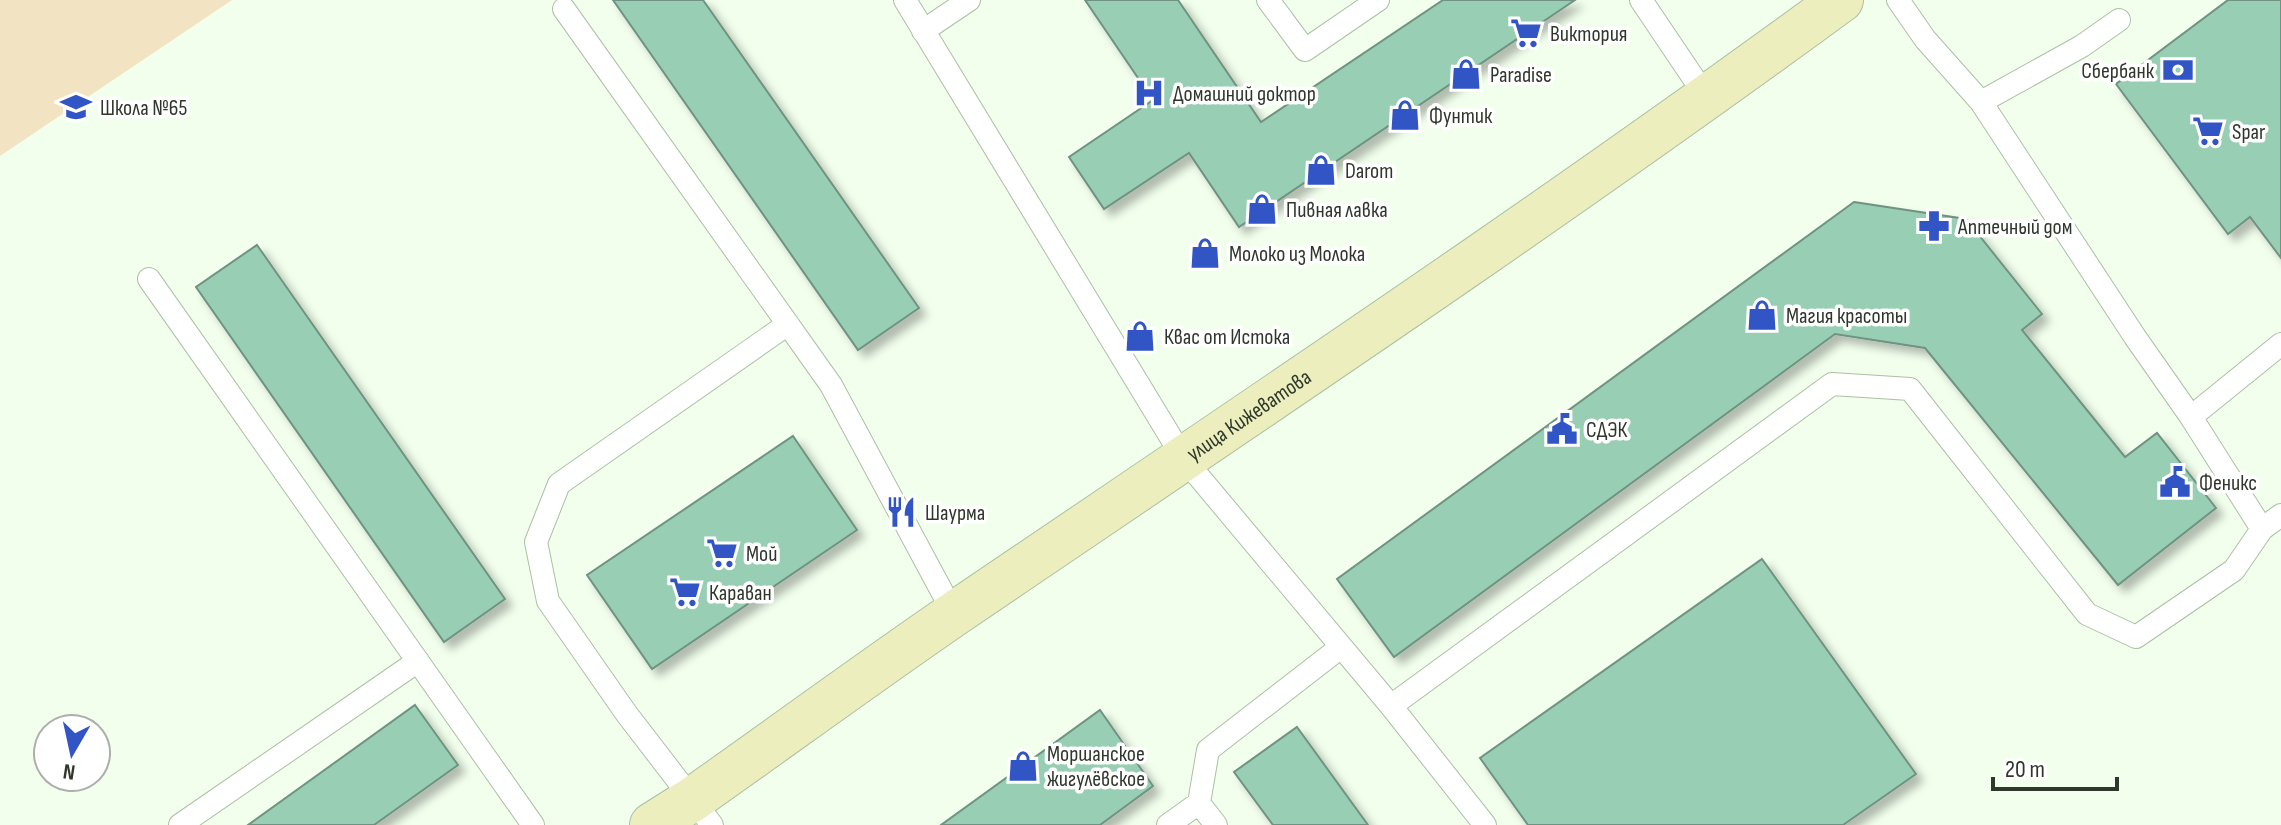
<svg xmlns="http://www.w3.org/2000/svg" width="2281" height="825" viewBox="0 0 2281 825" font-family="'Sofia Sans Condensed',sans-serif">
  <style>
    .green { fill: #f2e3c2 }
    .building { fill: #98cfb4; stroke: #709282; stroke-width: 2; filter: url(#shadow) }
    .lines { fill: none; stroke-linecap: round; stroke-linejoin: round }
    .lane-casing { stroke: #abc0a3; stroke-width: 24 }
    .secondary-casing { stroke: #abc0a3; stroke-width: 46 }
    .lane { stroke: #fff; stroke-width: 22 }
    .secondary { stroke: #eceebd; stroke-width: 44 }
    .labels { text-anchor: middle; stroke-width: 7; stroke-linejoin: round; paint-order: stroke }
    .poi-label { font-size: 22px; fill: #2f372c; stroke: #fff; text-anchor: start }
    .street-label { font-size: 22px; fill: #2f372c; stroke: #fff }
  </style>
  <defs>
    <filter id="shadow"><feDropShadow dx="7" dy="7" stdDeviation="4" flood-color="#0004"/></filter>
  </defs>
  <rect width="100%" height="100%" fill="#f2ffed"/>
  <path class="green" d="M0,0H232L0,156Z"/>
  <path class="building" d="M613,0H703L919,308L858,350Z
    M1085,0H1178L1261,122L1443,0H1575L1239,227L1189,153L1104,209L1069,157L1153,100Z
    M2228,0H2281V258L2250,217L2228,234L2116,84Z
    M1854,202L1966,219L2042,314L2022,330L2125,457L2157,433L2216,508L2118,585L1925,348L1835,334L1394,657L1337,579Z
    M257,245L505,599L444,642L196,287Z
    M793,436L857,530L652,669L587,575Z
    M1762,559L1916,774L1843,825H1528L1480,758Z
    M415,705L458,765L374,825H248Z
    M1100,710L1153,786L1100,825H941Z
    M1297,727L1368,825H1273L1234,772Z"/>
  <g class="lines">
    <defs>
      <path id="lane" d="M905,0L1184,459L1391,706L1485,825
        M1268,0L1305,50L1378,0
        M1641,0L1707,98
        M1898,0L1925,39L1981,102L2082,46L2119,20
        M564,9L831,385L954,614
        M923,31L969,0
        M149,279L533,825
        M2191,417L2281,344
        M2262,529L2281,515
        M1391,706L1832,384L1910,389L2087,614L2136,637L2234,570L2262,529L2191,417L2135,337L1981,102
        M1199,803L1216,825
        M180,825L418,661
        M712,825L626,713L548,601L536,542L559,484L788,324
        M1168,825L1199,803L1208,750L1341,647"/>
      <g id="secondary">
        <path id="s1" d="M652,825L693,799C781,737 868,673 957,612C1253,411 1552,212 1841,0"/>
      </g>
    </defs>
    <use href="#lane" class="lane-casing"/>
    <use href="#secondary" class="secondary-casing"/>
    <use href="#lane" class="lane"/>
    <use href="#secondary" class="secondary"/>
  </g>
  <defs>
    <symbol id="supermarket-bare" viewBox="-9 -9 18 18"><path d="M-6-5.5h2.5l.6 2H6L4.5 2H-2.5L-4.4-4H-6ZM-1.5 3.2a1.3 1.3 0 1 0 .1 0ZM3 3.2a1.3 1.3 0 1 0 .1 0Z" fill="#3255c5" stroke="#fff" stroke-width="2.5" paint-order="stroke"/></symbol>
    <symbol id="bank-bare" viewBox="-9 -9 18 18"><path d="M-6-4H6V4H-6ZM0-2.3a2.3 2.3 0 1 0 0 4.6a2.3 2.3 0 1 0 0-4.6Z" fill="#3255c5" stroke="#fff" stroke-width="2.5" paint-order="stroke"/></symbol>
    <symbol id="shop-bare" viewBox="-9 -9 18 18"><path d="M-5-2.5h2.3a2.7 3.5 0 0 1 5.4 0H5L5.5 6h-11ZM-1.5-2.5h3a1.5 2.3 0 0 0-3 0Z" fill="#3255c5" stroke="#fff" stroke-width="2.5" paint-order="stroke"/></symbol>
    <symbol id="hospital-bare" viewBox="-9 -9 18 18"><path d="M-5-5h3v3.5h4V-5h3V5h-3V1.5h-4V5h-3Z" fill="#3255c5" stroke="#fff" stroke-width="2.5" paint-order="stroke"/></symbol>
    <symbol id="school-bare" viewBox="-9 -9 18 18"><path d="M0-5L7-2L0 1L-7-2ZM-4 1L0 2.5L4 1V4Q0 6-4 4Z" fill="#3255c5" stroke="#fff" stroke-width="2.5" paint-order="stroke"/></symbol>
    <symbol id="pharmacy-bare" viewBox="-9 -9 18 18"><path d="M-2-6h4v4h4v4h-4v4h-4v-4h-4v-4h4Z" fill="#3255c5" stroke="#fff" stroke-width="2.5" paint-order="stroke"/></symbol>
    <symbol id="civic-bare" viewBox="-9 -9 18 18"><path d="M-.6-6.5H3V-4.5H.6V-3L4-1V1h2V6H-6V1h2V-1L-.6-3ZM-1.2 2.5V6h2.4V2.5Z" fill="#3255c5" stroke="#fff" stroke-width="2.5" paint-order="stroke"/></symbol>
    <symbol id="restaurant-bare" viewBox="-9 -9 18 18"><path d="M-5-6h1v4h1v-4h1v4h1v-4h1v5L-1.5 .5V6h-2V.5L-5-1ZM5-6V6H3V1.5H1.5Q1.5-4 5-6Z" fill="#3255c5" stroke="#fff" stroke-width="2.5" paint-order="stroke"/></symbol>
  </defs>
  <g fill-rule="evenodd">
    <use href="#supermarket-bare" x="1504" y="11" width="44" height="44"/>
    <use href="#bank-bare" x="2156" y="48" width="44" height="44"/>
    <use href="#shop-bare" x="1444" y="52" width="44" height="44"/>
    <use href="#hospital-bare" x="1127" y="71" width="44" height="44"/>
    <use href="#school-bare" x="54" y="85" width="44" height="44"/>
    <use href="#shop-bare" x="1383" y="93" width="44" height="44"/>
    <use href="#supermarket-bare" x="2186" y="109" width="44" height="44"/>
    <use href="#shop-bare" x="1299" y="148" width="44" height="44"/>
    <use href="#shop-bare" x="1240" y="187" width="44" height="44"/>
    <use href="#pharmacy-bare" x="1912" y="204" width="44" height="44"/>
    <use href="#shop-bare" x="1183" y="231" width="44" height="44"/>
    <use href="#shop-bare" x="1740" y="293" width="44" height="44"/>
    <use href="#shop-bare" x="1118" y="314" width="44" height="44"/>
    <use href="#civic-bare" x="1540" y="407" width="44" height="44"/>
    <use href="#civic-bare" x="2153" y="460" width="44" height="44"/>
    <use href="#restaurant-bare" x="879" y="490" width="44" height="44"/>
    <use href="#supermarket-bare" x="700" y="531" width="44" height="44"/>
    <use href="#supermarket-bare" x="663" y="570" width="44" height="44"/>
    <use href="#shop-bare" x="1001" y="744" width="44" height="44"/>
  </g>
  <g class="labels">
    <g class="poi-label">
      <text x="1550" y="41">Виктория</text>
      <text x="2154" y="78" text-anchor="end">Сбербанк</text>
      <text x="1490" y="82">Paradise</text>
      <text x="1173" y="101">Домашний доктор</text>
      <text x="100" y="115">Школа №65</text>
      <text x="1429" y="123">Фунтик</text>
      <text x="2232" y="139">Spar</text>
      <text x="1345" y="178">Darom</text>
      <text x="1286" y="217">Пивная лавка</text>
      <text x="1958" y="234">Аптечный дом</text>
      <text x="1229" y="261">Молоко из Молока</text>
      <text x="1786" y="323">Магия красоты</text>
      <text x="1164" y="344">Квас от Истока</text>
      <text x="1586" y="437">СДЭК</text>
      <text x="2199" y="490">Феникс</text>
      <text x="925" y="520">Шаурма</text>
      <text x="746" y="561">Мой</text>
      <text x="709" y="600">Караван</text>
      <text x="1047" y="761">Моршанское<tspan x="1047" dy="25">жигулёвское</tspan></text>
    </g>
    <g class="street-label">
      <text dy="8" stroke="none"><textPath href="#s1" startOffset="724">улица Кижеватова</textPath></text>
    </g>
  </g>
  <g transform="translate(72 753) rotate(189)"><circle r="38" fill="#ffffff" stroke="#acafab" stroke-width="2"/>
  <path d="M0-6L14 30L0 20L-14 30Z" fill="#3255c5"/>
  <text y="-12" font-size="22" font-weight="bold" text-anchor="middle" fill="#2f372c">N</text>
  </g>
  <path d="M1993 777v12h124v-12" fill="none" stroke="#2f372c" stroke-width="4"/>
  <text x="2005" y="777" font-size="24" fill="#2f372c" stroke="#ffffff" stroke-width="6" paint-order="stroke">20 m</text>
</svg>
